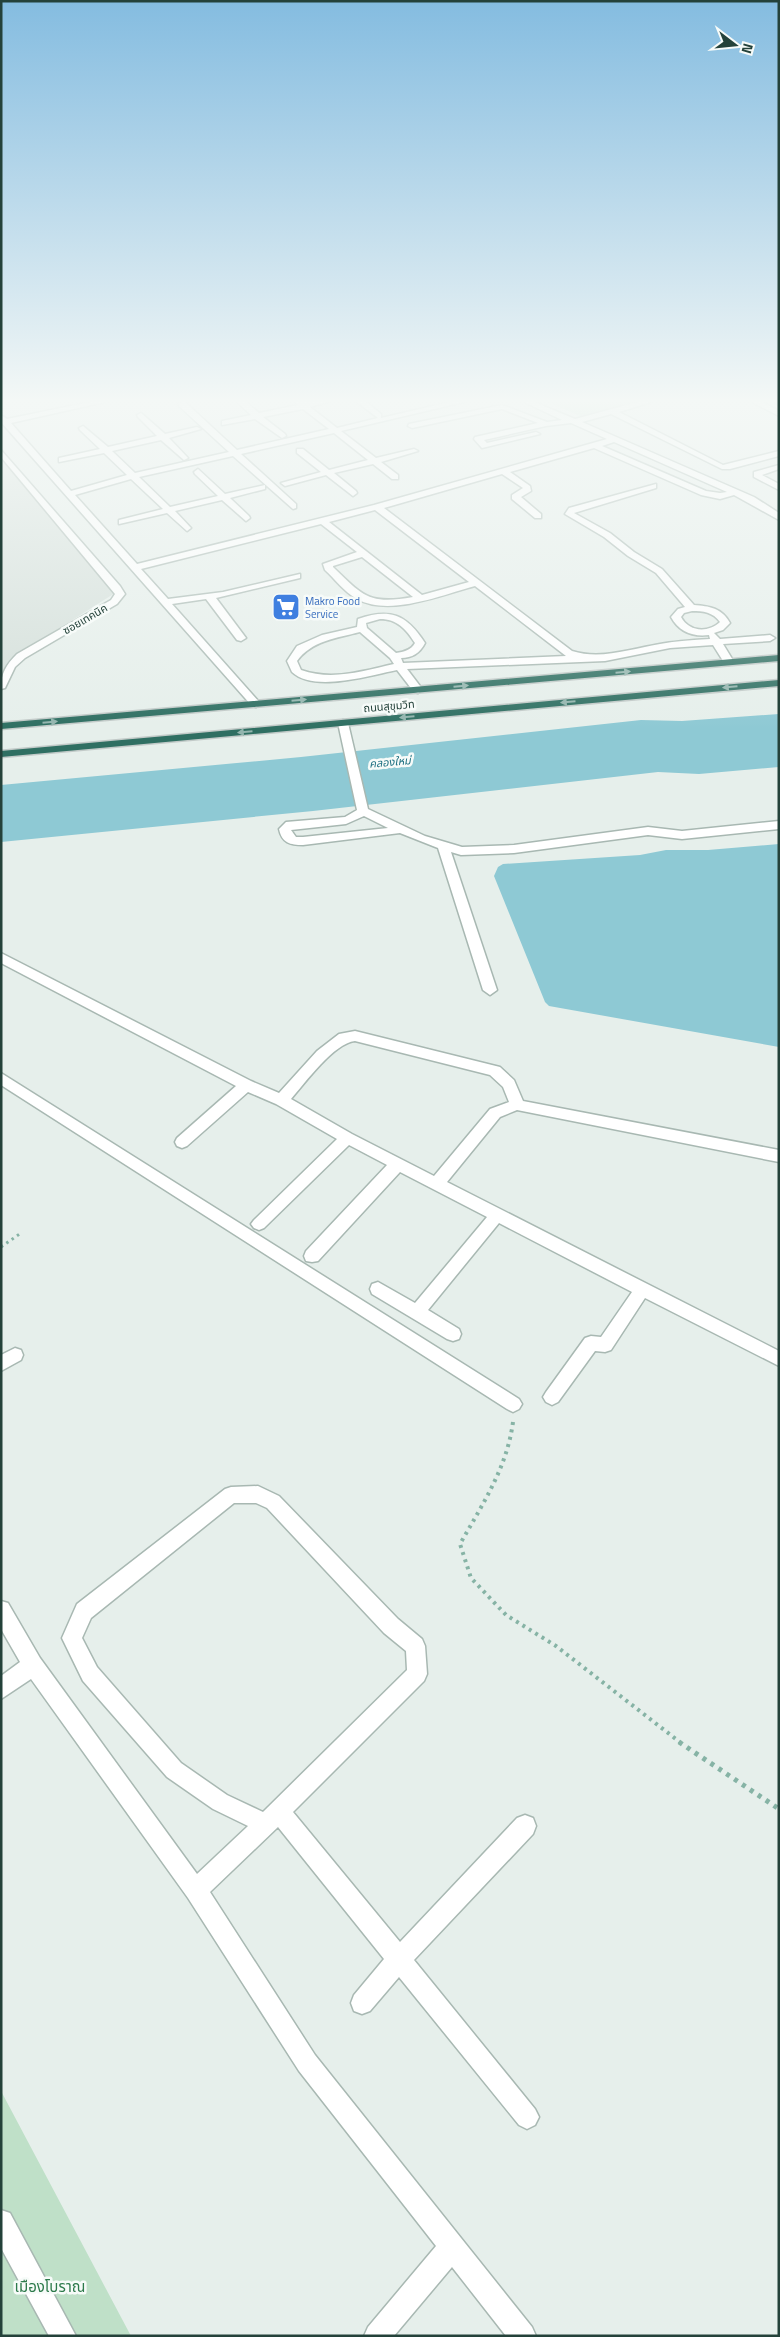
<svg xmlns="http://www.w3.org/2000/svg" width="780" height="2337" viewBox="0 0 780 2337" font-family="'Titillium Web','Noto Sans Thai',sans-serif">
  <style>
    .built { fill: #d4dfda }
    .green { fill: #bfe0c8 }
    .water { fill: #8ec9d4 }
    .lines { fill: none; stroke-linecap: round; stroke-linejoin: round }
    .canal { fill: #8ec9d4; fill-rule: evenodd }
    .minor-casing { stroke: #a8b8b2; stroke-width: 3 }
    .highway-casing { stroke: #c2cac8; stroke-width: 3 }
    .path-far2 { stroke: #86b3a5; stroke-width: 3; stroke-dasharray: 2.5 4; stroke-linecap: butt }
    .path-far1 { stroke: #86b3a5; stroke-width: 4; stroke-dasharray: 3 4.5; stroke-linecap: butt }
    .path { stroke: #86b3a5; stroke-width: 5; stroke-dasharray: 4 5.5; stroke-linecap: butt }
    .minor { fill: #fff; fill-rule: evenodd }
    .highway { fill: #2f6f62; fill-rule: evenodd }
    .oneway { fill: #93b5ae }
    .labels { text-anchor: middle; stroke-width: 5; stroke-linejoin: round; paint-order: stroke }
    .far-shop-label { font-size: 11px; fill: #366cbe; stroke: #f7fbf9; text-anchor: start }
    .far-street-label { font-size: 11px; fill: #24423a; stroke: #f7fbf9 }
    .far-water-label { font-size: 11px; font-style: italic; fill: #1c6f80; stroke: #f7fbf9 }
    .near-park-label { font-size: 15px; fill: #2d7a4b; stroke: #f7fbf9 }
  </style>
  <rect width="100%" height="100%" fill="#e6efeb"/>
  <path class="built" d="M1,459L115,593L11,659L1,676Z"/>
  <path class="green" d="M548,402H637L580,416Z
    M1,2091L131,2336H1Z"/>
  <path class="water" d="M779,714V767L699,774L658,772L313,811L1,842V785L301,757L641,720L682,721Z
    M779,844V1047L549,1006L545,1002L494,876L498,867L503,864L640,855L666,850H708Z"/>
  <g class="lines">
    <path class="canal" d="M771,402H779V407Z"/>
    <defs>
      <path id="minor" d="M90,402H105L11,423L71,491L127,475L104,453L59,462V458L100,449L80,430L79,428L83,426L108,447L157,436L138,417L137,415L141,413L165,434L197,427L201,429L169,438L188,458L184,460L161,440L112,451L135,473L229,452L179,406L178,404L181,402H185L237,450L329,429L303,409L263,417L285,434L286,436L282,438L255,419L222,425V421L251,415L237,402H246L259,413L298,405L295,402H328L310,407L337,428L378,418L357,402H366L381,414V418L450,402H464L341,431L376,458L414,449L418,451L381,462L398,475V479H392L373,464L334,473L356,491L357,493L353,496L326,475L285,486L281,483L321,472L297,453V449H303L329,470L368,460L334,433L241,454L296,504V508L293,509L233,456L139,477L170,507L218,496L195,474L194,472L198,469L225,494L265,485V489L230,498L249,516L250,518L246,521L222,500L175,511L191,528L187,531L167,513L119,524V520L163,509L131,479L75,495L137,564L374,505L607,439L571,423L546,426L484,440L487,443L536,432L540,434L482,448L474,439L475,437L538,423L502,409L412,428L408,426L409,424L502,405L547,422L562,420L524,402H534L575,419L638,402H651L619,412L723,465L779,451V456L730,469H722L611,414L582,422L754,497L779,513V520L734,495L720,499L701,495L594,448L510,472L530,486L531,491L521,497L541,514V518H535L512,499V495L523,488L502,474L384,508L572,651C601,660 630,649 660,644C676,641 693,640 710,639L709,635C693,637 679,632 671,617L678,609L685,607L656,573L628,556L604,537L565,514L569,508L656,484V488L574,513L610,533L634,552L662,569L694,605C709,606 722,608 730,623L723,630L714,633L720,639L770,635L775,638L770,641L723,644L734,662L729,665L725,664L713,645L670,648L605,661L407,669L423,690L418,693L414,692L397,670C371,675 314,693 292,672L287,661L297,646L322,635L357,627L358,619C390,608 406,614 425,643C420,653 412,658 401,658L403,663L566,656L475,586C442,595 389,617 357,599C344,592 335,579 325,570L323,564L357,552L321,524L141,569L168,599L223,592L300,574V578L216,598L246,638L241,641L237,640L206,599L172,604L261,704L256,707L252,706L1,422V415L7,419ZM614,442L727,492L720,493L706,491L602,446ZM375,510L469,582L422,595L329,522ZM362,557L413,597C369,605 363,596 333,567V566ZM692,611C703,611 713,612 720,622C708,633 689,632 681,617L684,613ZM380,619C397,619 406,629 415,643C411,650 404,652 396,653L367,628L366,623ZM360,632L390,658L394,664C363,671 332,681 301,670L297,661C311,641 337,638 360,632Z
        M752,402H762L779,411V416Z
        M1,450L120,586L125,594L117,604L25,658L15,667L5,688L1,689C1,673 6,665 17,654L111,600L115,594L1,457Z
        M779,465V469L762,475L779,484V490L754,477V472Z
        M343,720L348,723L368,809L425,836L462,847L514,845L648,827L682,831L779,821V829L682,839L648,835L514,853L461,855L451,852L497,990L490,995L483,990L438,848L400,833L303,845C290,845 282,843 279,829L286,822L345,817L357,810L338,723ZM364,816L388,828L303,837H296L291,830L346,824Z
        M1,953L251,1081L279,1093L317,1051L339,1034L355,1031L500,1067L514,1080L523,1101L779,1150V1162L517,1110L500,1117L447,1182L779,1351V1366L645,1298L611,1350L605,1352L595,1351L558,1402L552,1405L546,1402L543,1397L546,1392L585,1338L591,1336L601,1337L632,1292L499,1223L428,1310L459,1329L461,1334L459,1339L453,1341L447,1339L372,1294L370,1289L372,1284L378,1282L415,1303L487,1217L400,1172L318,1261L312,1262L306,1261L304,1256L306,1251L387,1165L349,1145L264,1228L259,1230L254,1228L251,1224L254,1220L337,1139L276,1104L248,1092L187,1146L182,1148L177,1146L175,1142L177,1138L236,1086L1,963ZM355,1041L490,1075L503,1087L509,1102L490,1109L434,1176L352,1134L291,1099C305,1083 334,1043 355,1041Z
        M1,1073L519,1399L522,1404L519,1409L513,1412L507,1409L1,1085Z
        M15,1348L21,1350L23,1355L21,1360L1,1371V1355Z
        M258,1486L279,1496L398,1619L422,1639L425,1646L427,1674L424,1681L293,1812L400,1942L517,1818L525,1815L533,1818L536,1826L533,1834L414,1960L535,2109L539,2117L535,2125L527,2129L519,2125L399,1977L370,2011L362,2014L354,2011L351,2003L354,1995L384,1959L278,1827L210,1892L315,2055L532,2327L536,2336H506L452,2267L394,2336H364L368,2327L436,2246L299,2071L188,1898L31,1679L1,1699V1676L20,1662L1,1629V1601L8,1603L40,1658L197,1874L248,1826L213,1809L167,1777L83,1681L62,1638L77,1604L225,1489L231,1487ZM234,1503H256L267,1508L384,1633L406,1651L407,1670L263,1812L227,1795L181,1763L97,1667L82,1638L91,1618Z
        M1,2210L10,2213L76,2336H49L1,2248Z"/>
      <path id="highway" d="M779,655V661L1,729V723Z
        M779,680V686L1,757V751Z"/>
    </defs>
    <use href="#minor" class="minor-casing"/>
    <use href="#highway" class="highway-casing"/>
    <path class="path-far2" d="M1,1247L21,1233"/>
    <path class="path-far1" d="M513,1422C507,1468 482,1505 460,1544L471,1578L506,1615L556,1646L681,1743"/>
    <path class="path" d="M679,1742L779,1809"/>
    <use href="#minor" class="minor"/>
    <use href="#highway" class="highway"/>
  </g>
  <defs><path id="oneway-solid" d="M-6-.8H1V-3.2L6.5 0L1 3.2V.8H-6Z" transform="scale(1.25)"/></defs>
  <g class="oneway">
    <use href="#oneway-solid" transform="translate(623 672) rotate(-5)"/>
    <use href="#oneway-solid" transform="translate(461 686) rotate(-5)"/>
    <use href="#oneway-solid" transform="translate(730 687) rotate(175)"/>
    <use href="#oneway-solid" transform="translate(299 700) rotate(-5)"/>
    <use href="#oneway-solid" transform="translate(568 702) rotate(175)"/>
    <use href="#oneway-solid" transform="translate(407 717) rotate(175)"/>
    <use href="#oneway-solid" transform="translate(50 722) rotate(-5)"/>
    <use href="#oneway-solid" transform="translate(245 732) rotate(175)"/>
  </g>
  <linearGradient id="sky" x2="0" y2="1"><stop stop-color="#84bce0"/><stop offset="0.55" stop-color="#f4f8f6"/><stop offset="1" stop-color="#f4f8f6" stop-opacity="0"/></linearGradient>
  <rect width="780" height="729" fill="url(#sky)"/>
  <defs>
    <symbol id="supermarket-square" viewBox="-11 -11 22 22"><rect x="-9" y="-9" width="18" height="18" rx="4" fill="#3f7fe0" stroke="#f7fbf9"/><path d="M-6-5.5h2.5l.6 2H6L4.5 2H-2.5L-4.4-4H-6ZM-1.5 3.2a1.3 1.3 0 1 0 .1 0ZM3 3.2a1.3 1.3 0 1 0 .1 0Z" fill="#fff"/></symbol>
  </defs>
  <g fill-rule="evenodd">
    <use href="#supermarket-square" x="270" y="591" width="32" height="32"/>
  </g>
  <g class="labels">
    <g class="far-shop-label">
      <text x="305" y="605">Makro Food<tspan x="305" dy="13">Service</tspan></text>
    </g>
    <g class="far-street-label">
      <text transform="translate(85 619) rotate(-30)" y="4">ซอยเทคนิค</text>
      <text transform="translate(389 706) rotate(-5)" y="4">ถนนสุขุมวิท</text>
    </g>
    <g class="far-water-label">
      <text transform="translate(390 762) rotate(-5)" y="4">คลองใหม่</text>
    </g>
    <g class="near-park-label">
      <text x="50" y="2292">เมืองโบราณ</text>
    </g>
  </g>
  <rect width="780" height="2337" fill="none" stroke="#24423a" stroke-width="5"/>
  <g transform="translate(735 45) rotate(106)" stroke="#f7fbf9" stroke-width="4" paint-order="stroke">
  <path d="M0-4L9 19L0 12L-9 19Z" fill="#24423a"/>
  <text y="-8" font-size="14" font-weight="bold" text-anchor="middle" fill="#24423a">N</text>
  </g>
</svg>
